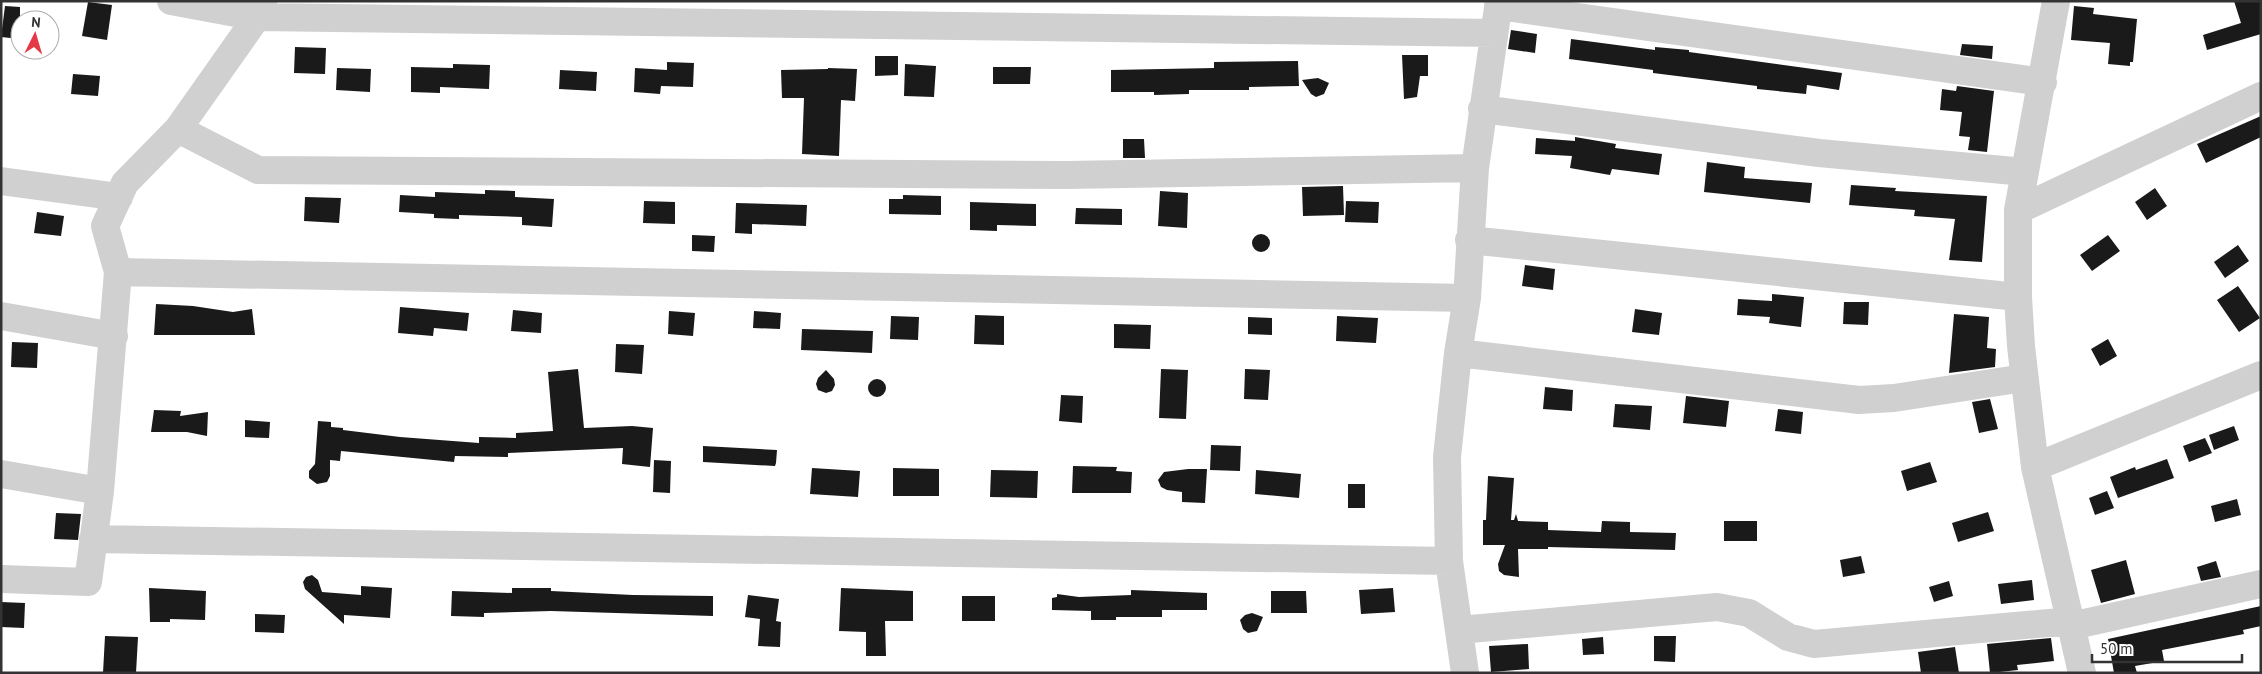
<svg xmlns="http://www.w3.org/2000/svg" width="2262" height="674" viewBox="0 0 2262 674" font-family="'PT Sans',sans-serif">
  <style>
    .building { fill: #1a1a1a }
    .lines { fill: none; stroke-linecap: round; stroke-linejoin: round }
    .minor { stroke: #d0d0d0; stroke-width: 28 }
  </style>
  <rect width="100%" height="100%" fill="#fff"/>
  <path class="building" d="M2234,1H2261V34L2207,50L2203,35L2241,23Z
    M88,2L112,5L107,40L82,36Z
    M5,6L20,7V39L1,37Z
    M2074,6L2094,8L2093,14L2137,19L2133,62H2130V66L2108,64L2110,43L2071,40Z
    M1511,30L1537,34L1535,53L1508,49Z
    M1571,39L1655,50V47L1689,50V52L1842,73L1839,90L1807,85L1806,94L1757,89V86L1653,73V70L1569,59Z
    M1962,44L1993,46L1992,59L1960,55Z
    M295,47L326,48L325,74L294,73Z
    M1402,55H1428V76H1420L1417,97L1404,99Z
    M875,56H898V75L875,76Z
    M1298,61L1299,86L1249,87V90H1189V94L1154,95V92H1111V70L1214,68V62Z
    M667,62L694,63L693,87L661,86L660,94L634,92L635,68L667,70Z
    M453,64L490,65L489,89L440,87V93L411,92V67L453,68Z
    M905,64L936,66L934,97L904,96Z
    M993,67H1031L1030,84H993Z
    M337,68L371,69L370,92L336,90Z
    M828,68L857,69L855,101L841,100L839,156L802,154L804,98H782L781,70L828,69Z
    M560,70L597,72L596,91L559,89Z
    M73,74L100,76L98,96L71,94Z
    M1318,78L1329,83L1324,94L1316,97L1311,94L1302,80Z
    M1957,86L1994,91L1987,152L1968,150L1970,137L1959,136L1962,112L1940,110L1942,89L1956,91Z
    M2261,116V137L2206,163L2197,144Z
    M1575,137L1616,144L1615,148L1662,154L1659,175L1612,169L1610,175L1570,168L1572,156L1535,154L1536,138L1575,141Z
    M1123,139H1144L1145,158H1123Z
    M1707,162L1745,167L1744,178L1812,183L1810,203L1704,192Z
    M1851,185L1896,188L1895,191L1987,196L1982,262L1949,260L1955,219L1914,216L1915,210L1849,205Z
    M1343,186L1344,215L1303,216L1302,187Z
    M2155,188L2167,206L2147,220L2135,202Z
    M485,190L515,191V197L554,199L552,227L522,225V217L459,215V219L434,218V214L399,212L400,195L435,197V192L485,194Z
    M1160,191L1188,193L1187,228L1158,226Z
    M903,195L941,196V215L889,214V199H903Z
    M305,197L341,198L339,223L304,221Z
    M644,201L675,202V224L643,223Z
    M1346,201L1379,202L1378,223L1345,222Z
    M970,202L1036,204V226L997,225V231L970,230Z
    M736,203L807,205L806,226L752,224V234L735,233Z
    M1076,208L1122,209V225L1075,224Z
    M37,212L64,216L61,236L34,233Z
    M1252 243a9 9 0 1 1 18 0a9 9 0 1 1-18 0Z
    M692,235L715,236L714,252L692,251Z
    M2108,235L2120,251L2092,271L2080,255Z
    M2238,245L2249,261L2225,278L2214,262Z
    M1525,265L1555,269L1553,290L1522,286Z
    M2238,286L2260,318L2239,332L2217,300Z
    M1772,294L1804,297L1801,327L1769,323L1770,317L1737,315L1738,299L1772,301Z
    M1844,302H1869L1868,325L1843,324Z
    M156,304L193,306L233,312L252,309L255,335H154Z
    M400,307L469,313L467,331L434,328L433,336L398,333Z
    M1635,309L1662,313L1659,335L1632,332Z
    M513,310L542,313L541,333L511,331Z
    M669,311L695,313L693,336L668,334Z
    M754,311L781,313L780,329L753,328Z
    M1954,314L1989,317L1987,348L1996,349L1995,367L1949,373Z
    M975,315L1004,316V345L974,344Z
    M891,316L919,317L918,340L890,339Z
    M1337,316L1378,318L1376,343L1336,341Z
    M1248,317L1272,318V335L1248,334Z
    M1114,324L1151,325L1150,349L1114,348Z
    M802,329L873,331L872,353L801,350Z
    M2108,339L2117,356L2100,366L2091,349Z
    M12,342L38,343L37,368L11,367Z
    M616,344L644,345L642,374L615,372Z
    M578,369L584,428L632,426L653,428L650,467L622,464L623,448L508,453V457L455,456L454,462L341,451L340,461L330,460V476L327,482L317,484L309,478V471L315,464L318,421L331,422V427L343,428V430L400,437L479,443V437L516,438V433L553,431L548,372Z
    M1161,369L1188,370L1186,419L1159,418Z
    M1245,369L1270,370L1268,400L1244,399Z
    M826,370L834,379L835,385L832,391L826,393L818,390L816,384L818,378Z
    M868 388a9 9 0 1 1 18 0a9 9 0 1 1-18 0Z
    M1545,387L1573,390L1572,411L1543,409Z
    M1061,395L1083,396L1082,423L1059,421Z
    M1686,396L1729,401L1726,427L1683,423Z
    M1990,399L1998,429L1979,433L1972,402Z
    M1615,404L1652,406L1650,430L1613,427Z
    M1778,409L1803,412L1801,434L1775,431Z
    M154,410L181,411L180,416L208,412L207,436L187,432H151Z
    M245,420L270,422L269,438L245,437Z
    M2234,426L2239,440L2214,450L2209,435Z
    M2205,438L2212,453L2189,462L2183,446Z
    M1211,445L1241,446L1240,471L1210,470Z
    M703,446L777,450L776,463L775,466L703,462Z
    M2167,459L2174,478L2118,498L2110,477L2135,467L2136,470Z
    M654,460L671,461L670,493L653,492Z
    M1930,462L1937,482L1907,491L1901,471Z
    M1073,466L1117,467L1116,471L1132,472L1131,493H1072Z
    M812,468L860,471L858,497L810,494Z
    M893,468L939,469V496H893Z
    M1188,469H1207L1205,503L1182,502V492L1167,490L1161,487L1158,480L1164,472Z
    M991,470L1038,471L1037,498L990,497Z
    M1256,470L1301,474L1299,498L1255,494Z
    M1488,476L1514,478L1511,520H1514L1516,514L1518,521L1548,522V530L1601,532L1602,521L1630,522V532L1676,533L1675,550L1548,547V549H1518L1519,577L1504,575L1499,571L1498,564L1505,545H1483V520H1486Z
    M1348,484H1365V508H1348Z
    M2107,491L2114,508L2095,515L2089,498Z
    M2237,499L2241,515L2215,522L2211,506Z
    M1988,512L1994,531L1958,542L1952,523Z
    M56,513L81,514L78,540L54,539Z
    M1724,521H1757V541H1724Z
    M1861,556L1865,573L1843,577L1840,560Z
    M2126,560L2135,594L2101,603L2091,570Z
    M2216,561L2221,577L2201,581L2197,567Z
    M312,575L318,580L322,592L361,595V586L392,588L390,618L344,615V624L305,589L303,582L306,577Z
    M2032,580L2034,600L2001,604L1998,584Z
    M1949,581L1953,596L1934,602L1929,587Z
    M149,588L206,591L205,620L170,619V622H150Z
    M512,588H551V591L633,595L713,596V616L551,611L484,613V617L451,616L452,591L512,593Z
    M841,588L913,591V621H885L886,656H866V632L839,631Z
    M1393,588L1395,612L1361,614L1359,590Z
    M1131,590L1207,593V610H1162V617H1116V620H1091V611L1052,610V598L1057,597V594L1079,597L1131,595Z
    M1271,591H1306L1307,613H1271Z
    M748,595L779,599L776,621L781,622L780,647L758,646L760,619L745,617Z
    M962,596H995V621H962Z
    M1,602L25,603L24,628L1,627Z
    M2261,606V626L2243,630L2244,634L2162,650L2164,661L2135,666L2137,673H2114L2108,639Z
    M1252,613L1263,617L1257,631L1248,633L1243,629L1240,620L1245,615Z
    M255,614L285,615L284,633L255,632Z
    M105,636L138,637L136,673H103Z
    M1654,636H1676L1675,662L1654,661Z
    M1603,637L1604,654L1583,655L1582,639Z
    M2051,638L2054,661L2017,665L2018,670L1990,673L1987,644Z
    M1528,644L1529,669L1491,672L1489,646Z
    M1955,647L1959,673H1921L1918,652Z"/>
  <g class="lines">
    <path class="minor" d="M171,1L257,17L1494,33
      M2056,1L2018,210V297L2021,346L2035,467L2082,673
      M1498,6L2043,82
      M1482,109L1819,153L2025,172
      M178,129L258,170L1066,175L1475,168
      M1,181L119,197
      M2018,210L2261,96
      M1469,240L2018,297
      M118,272L1467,298
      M1,316L114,336
      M1458,353L1859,400L1894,398L2024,378
      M2035,467L2261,375
      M1,474L100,491
      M93,539L1449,561
      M1,579L88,582L100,491L118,272L105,226L125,183L178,129L257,17L263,3
      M2071,626L2261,584
      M1459,630L1717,607L1749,613L1788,637L1814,644L2071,621
      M1465,673L1449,561L1447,457L1458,353L1467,298L1475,168L1499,1"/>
  </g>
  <rect width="2262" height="674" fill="none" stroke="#333333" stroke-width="5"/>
  <g transform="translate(35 35) rotate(5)"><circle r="24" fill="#ffffff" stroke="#adadad"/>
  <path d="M0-4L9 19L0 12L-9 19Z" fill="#e63946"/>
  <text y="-8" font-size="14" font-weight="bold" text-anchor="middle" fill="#333333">N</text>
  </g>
  <path d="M2092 654v8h150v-8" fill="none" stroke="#333333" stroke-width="2.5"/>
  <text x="2100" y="654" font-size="15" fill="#333333" stroke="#ffffff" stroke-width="4" paint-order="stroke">50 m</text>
</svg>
